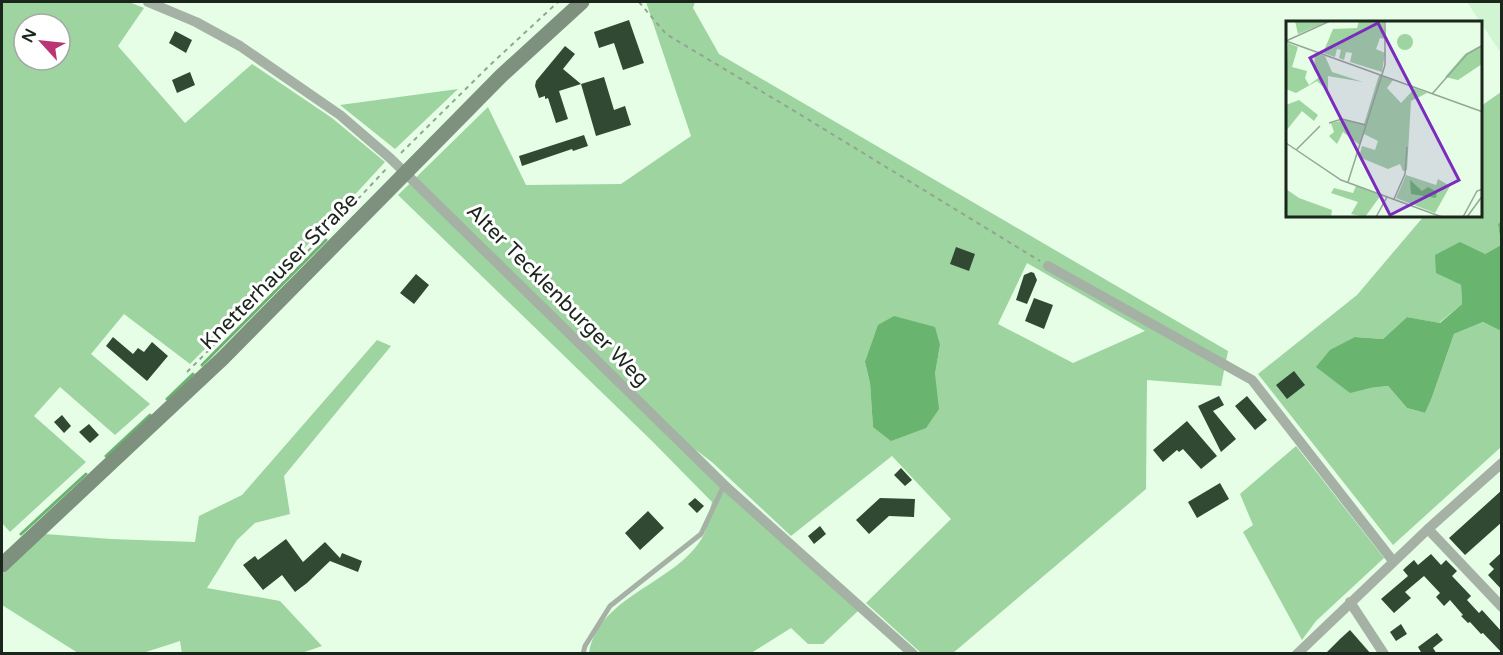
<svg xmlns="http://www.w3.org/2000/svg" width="1503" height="655" viewBox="0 0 1503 655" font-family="'Varela Round',sans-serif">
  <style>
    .built { fill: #d1f4d2 }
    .green { fill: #9ed4a0; fill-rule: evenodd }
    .water { fill: #69b46f }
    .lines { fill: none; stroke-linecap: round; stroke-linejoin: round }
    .stream { stroke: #69b46f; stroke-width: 3 }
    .building { fill: #314932 }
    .path { stroke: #92a593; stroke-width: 2; stroke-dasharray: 4.5 4.5; stroke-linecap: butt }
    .lane { stroke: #a5b1a5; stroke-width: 5 }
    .street { stroke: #a5b1a5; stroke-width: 10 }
    .secondary { stroke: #7e907e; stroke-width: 15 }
    .labels { text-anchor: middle; stroke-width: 6; stroke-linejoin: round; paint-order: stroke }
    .street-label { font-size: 21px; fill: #1a251b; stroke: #fff }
    .inset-road { fill: none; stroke: #94a795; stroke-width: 1.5 }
    .view { fill: #7b2cbf; fill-opacity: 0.15; stroke: #7b2cbf; stroke-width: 3 }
    .inset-edge { fill: none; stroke: #1a251b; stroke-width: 3 }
  </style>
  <rect width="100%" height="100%" fill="#e6fee6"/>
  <path class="built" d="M1467,2H1501V53Z"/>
  <path class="green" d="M2,2H129L144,8L118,46L185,123L252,64L332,118L385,162L326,226L190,364L124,314L91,354L150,404L115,435L60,387L34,416L86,462L10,532L2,523ZM24,24H60V60H24Z
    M646,2H695L693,8L719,54L1228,351L1221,386L1147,380L1146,489L953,653H921L866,603L951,519L892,456L791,536L713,463L695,449L858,611L823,644H808L791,628L751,653H589C599,595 675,584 702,538C708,528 709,513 712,502L651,440L398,195L488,107L526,185L621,184L691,136ZM1027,263L1145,331L1073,363L998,324ZM940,345L935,374L873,427L870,383L865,362Z
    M458,89L395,149L340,105Z
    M1501,92L1502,221L1498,224L1501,245L1485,254L1437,273L1461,285L1462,304L1439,323L1407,317L1383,339L1355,337L1370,388L1388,386L1407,408L1425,413L1431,400L1454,334L1483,322L1501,331V447L1393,545L1258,374L1357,295L1424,216H1480L1481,106Z
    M377,340L391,346L284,476L290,514L255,523L237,540L207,588L280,601L322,646L302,653L182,654L180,641L143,653H78L2,605V574L45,534L111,539L195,542L199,516L242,495Z
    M1296,446L1384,558L1316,621L1302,640L1243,532L1253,525L1240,494Z"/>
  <path class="water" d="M1501,221V331L1483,322L1454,334L1431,400L1425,413L1407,408L1388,386L1370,388L1350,393L1316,367L1330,350L1355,337L1383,339L1407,317L1440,323L1462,304L1461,285L1436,273L1435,255L1460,242L1485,254L1501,245L1498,224Z
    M894,316L935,327L940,345L935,374L939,409L926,428L891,441L873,427L870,383L865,362L878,325Z"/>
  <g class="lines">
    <path class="stream" d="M202,365L326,240
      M167,399L193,374
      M106,456L150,415
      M21,534L86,474"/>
  </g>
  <path class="building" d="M629,20L644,63L623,70L614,43L599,48L594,32Z
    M175,31L192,40L186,53L169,43Z
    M565,46L575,54L563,69L581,84L559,91L568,119L556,123L548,98L545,99V96L539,98L535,86L536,81Z
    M190,72L195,85L177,93L172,80Z
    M604,77L614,110L625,106L631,125L596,136L581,84Z
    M584,135L588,146L573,151L572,149L522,166L519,156Z
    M956,247L975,254L969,271L950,264Z
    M1031,272L1034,273L1037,280L1027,304L1016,300L1024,275Z
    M416,274L429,285L414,304L400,293Z
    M1034,298L1053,305L1044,329L1025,321Z
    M113,337L133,354L138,348L144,352L152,342L168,356L147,381L106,346Z
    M1294,371L1305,385L1287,399L1276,385Z
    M1219,396L1224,405L1213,411L1236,439L1221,452L1198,406Z
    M1247,396L1267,420L1255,430L1235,406Z
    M62,415L71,426L64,433L54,422Z
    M1187,421L1217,456L1201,469L1183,449L1179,452L1177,450L1163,462L1153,450Z
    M89,424L99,435L90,443L79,432Z
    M901,468L912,480L905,486L894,475Z
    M1220,483L1229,499L1197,518L1188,502Z
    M1502,490V522L1465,555L1449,538Z
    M695,498L704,506L697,513L688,504Z
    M880,498L915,499L914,517L889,516L869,534L856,520Z
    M648,511L664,528L640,550L625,533Z
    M820,526L826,534L814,544L808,536Z
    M286,539L303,562L325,542L340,558L342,553L362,561L358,572L330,561L307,583L295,592L282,575L263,590L243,565L255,556L258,560Z
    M1502,552V590L1488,575L1494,569L1489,564Z
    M1431,554L1441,565L1446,560L1457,571L1452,576L1471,596L1467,600L1479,613L1482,610L1502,632V653L1483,633L1481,634L1470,622L1468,623L1461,616L1463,615L1450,600L1444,606L1436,597L1440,593L1424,576L1405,592L1411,598L1394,613L1381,599L1408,576L1403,570L1406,567L1414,560L1418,565Z
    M1401,624L1407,634L1396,641L1390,632Z
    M1350,630L1371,654H1325L1340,639Z
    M1437,633L1443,640L1433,648L1437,654H1422L1418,647Z"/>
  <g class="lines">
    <path class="path" d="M639,2L666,34L791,109L1040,261
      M401,153L490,65L558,2
      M187,372L328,231L387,168"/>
    <path class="lane" d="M583,654L585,646L610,606L701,534L724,485"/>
    <path class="street" d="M148,2L196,22L240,46L340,115L390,158L724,485L913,654
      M1048,266L1252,380L1393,561
      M1428,529L1502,607
      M1350,602L1384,654
      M1297,654L1428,529L1502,463"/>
    <path class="secondary" d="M2,565L223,358L501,76L582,2"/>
  </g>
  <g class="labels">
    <g class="street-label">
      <text transform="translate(279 271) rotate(-45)" y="7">Knetterhauser Straße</text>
      <text transform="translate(558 295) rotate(45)" y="7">Alter Tecklenburger Weg</text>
    </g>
  </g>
  <g transform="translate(1286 21)">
    <rect width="196" height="196" fill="#e6fee6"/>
    <path d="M9,0H43L12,13ZM73,0H98L99,18L94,17L90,28L99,32L96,51L64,41L66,32L60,31L58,39L53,37L55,29L51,28L49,36L37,32L47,8L71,7ZM111 21a8 8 0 1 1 16 0a8 8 0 1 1-16 0ZM2,22L12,26L6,46L21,50L19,57L23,64L35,55L28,49L29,32L39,35L46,51L77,61L42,55V70L31,60L10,72L0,68ZM196,24V43L172,59L159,56L179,33ZM93,54L107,59L101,67L115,82L129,67L141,72L125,80L121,149L117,150L114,143L102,148L73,136L76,125L89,129L92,120L78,113L74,124L57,111L51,123L43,115L48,111L45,102L60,99L78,103ZM13,79L32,94L28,100L16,90L0,110V84ZM120,154L150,164L152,158L164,165L149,192L110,177ZM70,165L95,174L79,196L65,193L72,181L45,172L48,167L67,172ZM0,168L13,177L46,189L45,196H0Z" fill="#9ed4a0"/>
    <path d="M124,159L136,170L142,166L151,171L150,177L125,173Z" fill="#69b46f"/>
    <path class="inset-road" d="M0,20L197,91M0,20L44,0M146,73L181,33L197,24M43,102L56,98L80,104M0,122L55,159L156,196M10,129L34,105M62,161L99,44V0M108,178L119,153L121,126M90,196L101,176M177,196L191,170L197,168M181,196L197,174"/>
    <path class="view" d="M92,2L173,159L104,194L24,37Z"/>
    <rect width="196" height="196" class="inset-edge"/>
  </g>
  <rect width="1503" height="655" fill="none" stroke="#1a251b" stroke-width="6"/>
  <g transform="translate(42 42) rotate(297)"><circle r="28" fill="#ffffff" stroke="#a3a8a4" stroke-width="1.5"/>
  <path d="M0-4.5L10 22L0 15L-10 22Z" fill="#bb3474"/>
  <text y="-9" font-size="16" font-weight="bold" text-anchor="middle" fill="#1a251b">N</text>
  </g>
</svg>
